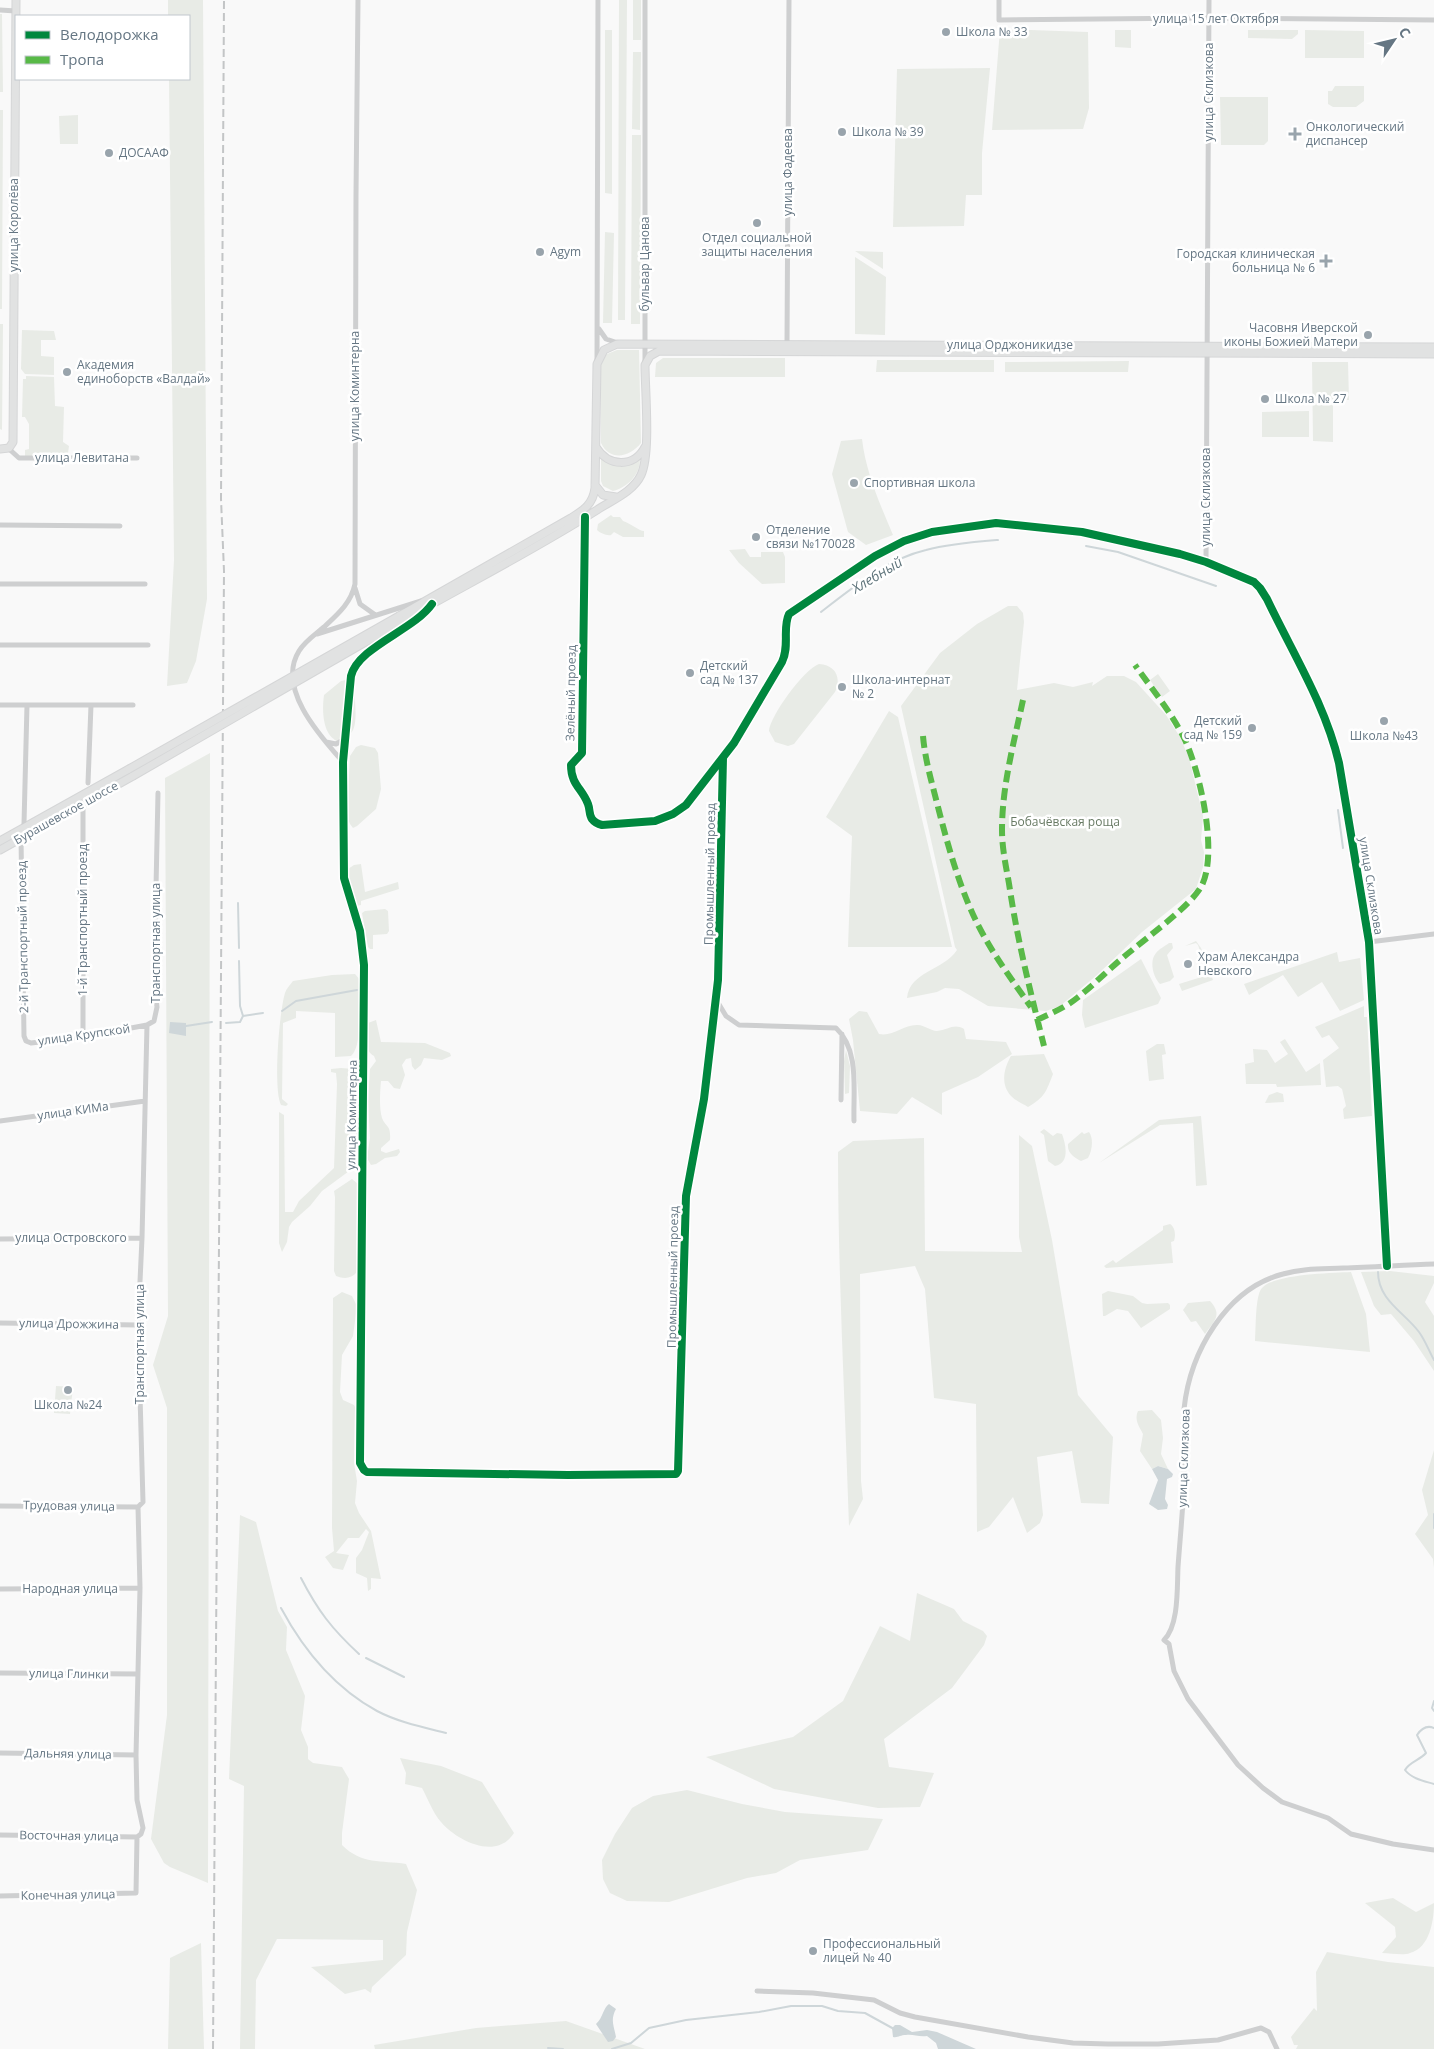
<svg xmlns="http://www.w3.org/2000/svg" width="1434" height="2049" viewBox="0 0 1434 2049" font-family="'Open Sans',sans-serif">
  <style>
    .green { fill: #e8ebe6 }
    .water { fill: #ced6d9 }
    .lines { fill: none; stroke-linecap: round; stroke-linejoin: round }
    .stream { stroke: #ced6d9; stroke-width: 2 }
    .major-casing { stroke: #d5d6d7; stroke-width: 9 }
    .minor { stroke: #cecfd0; stroke-width: 5 }
    .major { stroke: #e1e2e2; stroke-width: 7 }
    .rail { stroke: #c3c5c6; stroke-width: 2; stroke-dasharray: 8 4; stroke-linecap: butt }
    .major-bridge-casing { stroke: #d5d6d7; stroke-width: 9; stroke-linecap: butt }
    .major-bridge { stroke: #e1e2e2; stroke-width: 7 }
    .quiet { stroke: #58b947; stroke-width: 6; stroke-dasharray: 12 6; stroke-linecap: butt }
    .cycleway-casing { stroke: #fff; stroke-width: 11 }
    .cycleway { stroke: #00873e; stroke-width: 8 }
    .poi-dot { fill: #99a4ac; stroke: #fff; stroke-width: 2 }
    .labels { text-anchor: middle; stroke-width: 5; stroke-linejoin: round; paint-order: stroke }
    .street-label { font-size: 12px; fill: #657683; stroke: #fff }
    .poi-label { font-size: 12px; fill: #657683; stroke: #fff; text-anchor: start }
    .park-label { font-size: 12px; fill: #687a64; stroke: #fff }
    .water-label { font-size: 14px; font-style: italic; fill: #60757c; stroke: #fff }
  </style>
  <rect width="100%" height="100%" fill="#f9f9f9"/>
  <path class="green" d="M168,0H203L207,599L196,661L187,683L167,686L174,560L169,79H189V16H168Z
    M619,0H627L625,320H618Z
    M633,0H641V40H633Z
    M0,14H2L3,92H0Z
    M1000,29L1088,32L1089,108L1083,129L992,130Z
    M605,30H612V194L605,193Z
    M1115,30H1131V48L1115,47Z
    M1248,30H1298V34L1292,39L1248,38Z
    M1305,30L1364,31V58H1305Z
    M633,52H641L640,130L632,129Z
    M990,68L982,153V195H966L964,226L893,227L897,69Z
    M1335,86H1364V101L1356,107H1333L1328,104V91H1332Z
    M1220,97H1268V141L1264,145H1221Z
    M0,110H3L2,309H0Z
    M78,115V144H60L59,116Z
    M632,135H641L640,324H631Z
    M605,232L614,233L612,323H603Z
    M855,251L883,252V269Z
    M855,257L886,277L885,335L855,334Z
    M0,324H3L2,430L0,429Z
    M22,330L54,331L56,340H41V356L54,357V375L25,374L21,369Z
    M617,350H639L641,443C630,457 610,462 601,443V362L607,354Z
    M663,358H785V377H655L656,363Z
    M877,360H994V372H876Z
    M1129,361L1128,372H1005V362Z
    M1312,362H1348L1349,400H1333V442L1313,441Z
    M26,376L54,377L55,406L64,407L63,442L69,446L68,453L66,456H25V450L29,449V424L25,417H22L23,379H26Z
    M1309,411V437H1262V412Z
    M862,439C866,473 880,504 893,535L866,545L848,532L832,474L841,441Z
    M601,458C618,469 623,467 640,459C640,475 628,487 613,491L603,486L601,481Z
    M611,515L613,517H620L623,521C630,523 639,531 644,531V537H623L614,532L611,535C607,536 600,533 597,530L598,524Z
    M745,549L750,557H761V552H783L785,557V583L762,584L739,563L729,550Z
    M1008,606H1017L1023,613L1024,622L1017,690L1054,683L1073,687L1093,682L1092,686L1107,676H1124L1136,682L1166,715L1180,737L1189,758L1203,816L1201,840L1204,852L1203,867L1196,889L1142,932L1097,975L1060,1006L1046,1011L988,1006L959,989L945,988L937,992L907,998C910,971 943,971 957,950L955,947L901,706L940,653L977,624Z
    M819,664C835,665 842,677 835,692L794,744L788,746L775,742L769,731C770,716 804,669 819,664Z
    M1158,674L1170,691L1162,697L1150,680Z
    M346,680L354,686C354,697 359,725 351,733C347,736 341,738 337,741C322,734 322,709 324,695L341,681Z
    M889,711L898,717L952,947H848L852,836L826,817Z
    M361,745L375,748L378,753L381,789L376,809L357,826L353,828L350,824L347,816L350,756L356,747Z
    M210,753L208,1883L170,1867L164,1863L151,1839L167,1715V1408L153,1365L168,1316L165,778Z
    M361,864L365,892L398,882L399,889L361,901V905L356,906L352,899L348,869L354,865Z
    M385,909L388,911L389,931L387,934L373,935V949H370L368,947L362,913L365,911Z
    M1196,941L1201,948L1213,980L1182,991L1179,984L1208,975L1198,945L1196,943L1185,946Z
    M1169,943H1172L1173,948L1167,955L1174,977L1170,981L1160,984C1153,977 1149,961 1156,953C1159,949 1165,946 1169,943Z
    M1337,952L1339,962L1360,958L1364,1000L1340,1011L1322,982L1298,997L1283,975L1249,995L1244,984Z
    M1141,959L1161,998L1158,1004L1085,1028L1082,1015L1083,1000Z
    M355,974L360,980C358,997 364,1045 351,1056L335,1057V1013L296,1011V1018L283,1023L282,1099L288,1104L286,1106L281,1105C273,1089 279,1013 285,993C286,989 290,985 293,981L332,975Z
    M1364,1006V1017H1367L1372,1116L1344,1119L1343,1109L1346,1106L1342,1089L1338,1086L1326,1087L1323,1060L1339,1048L1329,1035L1322,1038L1315,1027Z
    M859,1011L867,1012L879,1034C893,1037 904,1024 918,1025C924,1025 931,1031 937,1031C948,1030 954,1023 964,1029L966,1039L1006,1042L1012,1054L978,1077L942,1093V1115L912,1097L897,1114L860,1111L853,1040L849,1019Z
    M376,1020L381,1042L425,1043L450,1053L451,1056L442,1060L424,1058L421,1065L415,1070L412,1066L411,1058L406,1059L402,1065L405,1075L400,1089L394,1088L388,1081H381C380,1092 379,1108 382,1118C386,1128 391,1124 390,1140L381,1148V1151L386,1153L399,1149L400,1152L397,1156L385,1158L376,1164L371,1165L367,1158L370,1138L368,1101L370,1069L376,1061L374,1056C363,1050 368,1035 368,1023Z
    M1285,1039L1306,1072L1320,1063L1321,1085L1277,1087L1276,1084H1246L1245,1064L1254,1062L1253,1049L1267,1050L1275,1063L1288,1054L1280,1042Z
    M1157,1044H1164L1166,1054L1162,1055L1164,1079L1149,1081L1146,1051Z
    M846,1050L850,1066L849,1093L845,1094L844,1061Z
    M1044,1054L1053,1074C1046,1092 1045,1097 1028,1107C1023,1104 1016,1101 1011,1096C1000,1084 1004,1068 1011,1056Z
    M341,1068L354,1069L360,1078L356,1166L322,1191L310,1206L292,1222L289,1227L287,1242L282,1252L279,1243V1112L284,1115L285,1212H293L299,1201L334,1168L337,1084L336,1073L331,1072V1069Z
    M1277,1092L1283,1094L1284,1102L1265,1103L1269,1095Z
    M1201,1116L1207,1185L1196,1186L1193,1123L1160,1125L1099,1163L1159,1120Z
    M1044,1129L1053,1136L1057,1133L1062,1134C1066,1145 1070,1163 1055,1166L1048,1161L1044,1135L1040,1132Z
    M1082,1132L1084,1134L1089,1132C1094,1139 1092,1151 1088,1158L1081,1161C1074,1157 1067,1153 1068,1144Z
    M1019,1135L1032,1146L1052,1240L1078,1395L1113,1437L1109,1504L1081,1503L1072,1451L1037,1457L1043,1515L1040,1523L1027,1533L1013,1497L989,1527L977,1532L976,1404L934,1398L925,1289L915,1266L860,1274L861,1481L863,1499L849,1526C845,1401 838,1277 838,1152L853,1141L924,1138L925,1251L1022,1252L1019,1237Z
    M352,1179L358,1184L356,1248L357,1272C351,1279 344,1279 336,1276L334,1271L335,1197L334,1191Z
    M1170,1224C1175,1227 1176,1235 1174,1241L1171,1242L1173,1263L1106,1268L1104,1266L1113,1260L1116,1263L1163,1230V1226Z
    M1390,1271L1434,1276V1283L1425,1302L1434,1316V1371L1414,1341L1391,1314L1381,1315L1374,1306L1361,1272Z
    M1351,1272L1366,1314L1370,1352L1255,1341C1256,1329 1255,1295 1262,1288C1274,1274 1332,1273 1351,1272Z
    M1108,1291L1133,1296L1142,1303L1147,1304L1168,1303L1170,1305V1309L1141,1328L1128,1311L1117,1309L1105,1316H1103L1102,1294Z
    M342,1292L352,1296L357,1306L353,1336L342,1355L340,1392L343,1400L354,1405L355,1407L354,1463L357,1481L355,1503L359,1513L371,1531L381,1579L371,1578V1589L368,1591L367,1578L356,1573V1558L362,1550L369,1532L366,1529L359,1538H348L336,1553L349,1555L343,1570L333,1568L325,1557L334,1551L332,1528L333,1298Z
    M1210,1301C1223,1315 1214,1321 1205,1334L1196,1321L1191,1322L1183,1310L1188,1303Z
    M56,1386L73,1387L70,1414L54,1413Z
    M1152,1410L1161,1420L1163,1438L1161,1454L1168,1469L1158,1466L1152,1469L1140,1451L1143,1434C1139,1426 1134,1420 1138,1411Z
    M1434,1450V1568L1433,1559L1415,1534L1428,1515L1422,1490Z
    M240,1515L256,1522L278,1611L287,1627L286,1650L305,1696L301,1730L308,1747V1759L313,1763L342,1767L349,1779L342,1833V1845C362,1865 381,1860 406,1864L417,1890L407,1932L406,1955L372,1987L371,1993L365,1989L345,1994L311,1967L383,1960V1940L277,1939L256,1980L255,2049H240L244,1786L229,1779Z
    M917,1593L954,1609L963,1621L983,1631L987,1636L984,1645L952,1688L884,1739L889,1767L934,1773L920,1807L878,1808L774,1789L706,1757L793,1737L843,1701L880,1626L910,1641Z
    M400,1758L441,1766L482,1782L514,1833C497,1860 458,1842 441,1822C433,1813 428,1799 422,1788L405,1784L406,1773Z
    M687,1790L742,1804L785,1812L883,1819L868,1850L800,1860L776,1873L747,1878L669,1902L627,1901L610,1893L603,1879L602,1860L615,1834L632,1808L653,1796Z
    M1393,1898L1416,1912L1434,1903C1434,1920 1430,1948 1410,1953C1403,1956 1391,1953 1382,1953L1396,1937L1395,1927L1365,1903Z
    M201,1943L204,2049H168L170,1958Z
    M1327,1952L1388,1962L1434,1967V2049H1296L1298,2045H1294L1291,2037L1314,2008L1317,2011L1316,1972Z
    M566,2021L645,2049H375L374,2045L476,2028Z"/>
  <path class="water" d="M170,1022L186,1023V1036L169,1033Z
    M1158,1466L1168,1469L1173,1474L1172,1477L1167,1479L1165,1499L1168,1505L1167,1509L1158,1510L1149,1504L1158,1480L1152,1469Z
    M609,2004L616,2009C610,2020 614,2026 616,2037L613,2041L608,2042L596,2024C603,2018 603,2008 609,2004Z
    M895,2025H900L912,2032L927,2030L937,2032L976,2049H938L936,2043L927,2036C918,2037 913,2034 906,2035C900,2035 898,2038 893,2037L892,2028Z"/>
  <g class="lines">
    <path class="stream" d="M1086,546L1118,552L1216,586
      M821,612C852,588 887,559 926,550C949,544 974,542 998,540
      M1338,810L1343,848
      M238,903L239,948
      M239,961L240,1006L243,1016
      M282,1011L296,1001L357,990
      M226,1023L240,1022L243,1016L263,1013
      M186,1026L212,1022
      M1378,1272C1378,1300 1404,1312 1419,1332C1425,1340 1429,1351 1434,1360
      M1434,1514V1528
      M301,1578C318,1611 332,1629 359,1654
      M281,1608C303,1649 335,1688 377,1711C398,1722 422,1727 446,1733
      M366,1658L404,1677
      M1434,1701L1432,1708L1434,1711
      M1434,1728C1427,1725 1421,1729 1417,1735L1426,1753C1420,1760 1409,1762 1405,1770C1412,1779 1424,1781 1434,1784
      M548,2048L563,2049
      M612,2049L631,2043L649,2028L686,2020L759,2012L791,2006H822L838,2011L865,2013L894,2029"/>
    <defs>
      <path id="major" d="M596,447C608,467 634,468 645,447
        M0,449L9,448L13,442L16,0
        M595,485L603,495L616,497
        M399,616L571,518C584,510 593,504 595,488L597,364L604,350L617,344L1434,347
        M402,621C467,584 534,550 597,510C612,500 633,492 641,475C651,454 645,390 645,365L650,356L659,351L1434,354
        M0,841L129,769
        M0,850L133,776"/>
    </defs>
    <use href="#major" class="major-casing"/>
    <path class="minor" d="M999,0V20L1204,18L1434,20
      M0,10L16,11
      M599,329L606,339L618,343
      M787,344L789,0
      M597,361L598,0
      M645,364V0
      M8,448L19,458H137
      M585,517L582,753L571,765C571,785 582,788 588,804C590,809 589,815 592,819C595,823 598,824 602,825L655,821L673,814L686,805L734,743L782,662C790,646 782,628 789,614L875,556L904,541L932,532L996,523L1082,532L1180,554L1206,562L1254,582L1260,588L1267,599C1293,654 1325,704 1339,763L1369,942L1387,1266
      M0,525L120,526
      M1206,562L1209,0
      M0,584H145
      M355,588L360,604L374,614
      M429,608C411,631 358,647 351,676L343,762L344,878L360,931L364,965L360,1463L364,1470L367,1472L568,1475L676,1474L678,1471L686,1196L704,1099L718,980L723,758
      M317,634L421,601
      M0,645H148
      M0,705H133
      M326,742L336,744L345,739
      M343,762C320,736 276,688 299,651C305,641 316,634 324,627C338,614 351,603 355,584L356,195L358,0
      M88,783L91,705
      M26,827L24,824L27,705
      M21,838L24,1036L26,1041L31,1043L83,1037L147,1025
      M1369,942L1434,934
      M717,1001L726,1016L739,1025L836,1028C860,1050 853,1091 854,1121
      M83,1037V804
      M841,1100L842,1034
      M0,1121L145,1101
      M0,1239L142,1238
      M1434,1264C1404,1265 1374,1267 1343,1268C1323,1269 1303,1268 1283,1274C1226,1289 1190,1352 1184,1409C1182,1433 1184,1457 1184,1481C1183,1510 1180,1539 1178,1567C1177,1588 1179,1625 1164,1640L1169,1644L1174,1671L1188,1699L1238,1765L1263,1788L1282,1802L1328,1818L1351,1834L1393,1844L1434,1850
      M0,1323L138,1325
      M0,1506L138,1507
      M0,1589L140,1588
      M0,1673L138,1674
      M0,1753L136,1755
      M0,1835L137,1837
      M0,1896L136,1893L137,1837L141,1834L143,1828L137,1800L136,1755L140,1588L138,1507L143,1502L138,1325L142,1238L147,1025L154,1021L157,1007L154,982L158,793
      M757,1991L813,1993L874,2000L900,2013L915,2017L1028,2037L1073,2043L1108,2044H1158L1218,2040L1261,2028L1269,2032L1277,2049"/>
    <use href="#major" class="major"/>
    <path class="rail" d="M213,2049L224,571L221,499L224,0"/>
    <defs>
      <path id="major-bridge" d="M129,769L399,616
        M133,776L402,621"/>
    </defs>
    <use href="#major-bridge" class="major-bridge-casing"/>
    <use href="#major-bridge" class="major-bridge"/>
    <path class="quiet" d="M1023,700C1014,742 1002,786 1002,830C1002,851 1007,870 1010,890C1018,943 1031,994 1044,1046
      M923,736C925,760 932,783 938,807C948,846 959,886 977,923C992,953 1012,980 1031,1007
      M1037,1020C1050,1014 1066,1007 1077,998C1096,983 1112,966 1131,951C1149,936 1190,906 1201,887C1219,855 1200,772 1185,740C1172,713 1152,689 1135,665"/>
    <defs>
      <path id="cycleway" d="M585,517L582,753L571,765C571,785 582,788 588,804C590,809 589,815 592,819C595,823 598,824 602,825L655,821L673,814L686,805L734,743L782,662C790,646 782,628 789,614L875,556L904,541L932,532L996,523L1082,532L1180,554L1206,562L1254,582L1260,588L1267,599C1293,654 1325,704 1339,763L1369,942L1387,1266
        M432,604C414,630 358,647 351,676L343,762L344,878L360,931L364,965L360,1463L364,1470L367,1472L568,1475L676,1474L678,1471L686,1196L704,1099L718,980L723,758"/>
    </defs>
    <use href="#cycleway" class="cycleway-casing"/>
    <use href="#cycleway" class="cycleway"/>
  </g>
  <g class="poi-dot">
    <circle cx="946" cy="32" r="5"/>
    <circle cx="842" cy="132" r="5"/>
    <path d="M1292.5 126.5h5v5h5v5h-5v5h-5v-5h-5v-5h5z"/>
    <circle cx="109" cy="153" r="5"/>
    <circle cx="757" cy="223" r="5"/>
    <circle cx="540" cy="252" r="5"/>
    <path d="M1323.5 253.5h5v5h5v5h-5v5h-5v-5h-5v-5h5z"/>
    <circle cx="1368" cy="335" r="5"/>
    <circle cx="67" cy="372" r="5"/>
    <circle cx="1265" cy="399" r="5"/>
    <circle cx="854" cy="483" r="5"/>
    <circle cx="756" cy="537" r="5"/>
    <circle cx="690" cy="673" r="5"/>
    <circle cx="842" cy="687" r="5"/>
    <circle cx="1384" cy="721" r="5"/>
    <circle cx="1252" cy="728" r="5"/>
    <circle cx="1188" cy="964" r="5"/>
    <circle cx="68" cy="1390" r="5"/>
    <circle cx="813" cy="1951" r="5"/>
  </g>
  <g class="labels">
    <g class="street-label">
      <text x="1216" y="23">улица 15 лет Октября</text>
      <text transform="translate(1209 92) rotate(-90)" y="4">улица Склизкова</text>
      <text transform="translate(788 172) rotate(-90)" y="4">улица Фадеева</text>
      <text transform="translate(14 225) rotate(-90)" y="4">улица Королёва</text>
      <text transform="translate(645 264) rotate(-90)" y="4">бульвар Цанова</text>
      <text x="1010" y="349">улица Орджоникидзе</text>
      <text transform="translate(355 386) rotate(-90)" y="4">улица Коминтерна</text>
      <text x="82" y="462">улица Левитана</text>
      <text transform="translate(1206 497) rotate(-90)" y="4">улица Склизкова</text>
      <text transform="translate(571 693) rotate(-89)" y="4">Зелёный проезд</text>
      <text transform="translate(66 813) rotate(-29)" y="4">Бурашевское шоссе</text>
      <text transform="translate(710 874) rotate(-89)" y="4">Промышленный проезд</text>
      <text transform="translate(1371 886) rotate(81)" y="4">улица Склизкова</text>
      <text transform="translate(83 920) rotate(-90)" y="4">1-й Транспортный проезд</text>
      <text transform="translate(23 937) rotate(-91)" y="4">2-й Транспортный проезд</text>
      <text transform="translate(156 943) rotate(-90)" y="4">Транспортная улица</text>
      <text transform="translate(84 1035) rotate(-8)" y="4">улица Крупской</text>
      <text transform="translate(73 1111) rotate(-8)" y="4">улица КИМа</text>
      <text transform="translate(352 1115) rotate(-89)" y="4">улица Коминтерна</text>
      <text x="71" y="1242">улица Островского</text>
      <text transform="translate(673 1277) rotate(-89)" y="4">Промышленный проезд</text>
      <text transform="translate(69 1324) rotate(1)" y="4">улица Дрожжина</text>
      <text transform="translate(140 1344) rotate(-90)" y="4">Транспортная улица</text>
      <text transform="translate(1184 1458) rotate(-88)" y="4">улица Склизкова</text>
      <text transform="translate(69 1506) rotate(1)" y="4">Трудовая улица</text>
      <text x="70" y="1593">Народная улица</text>
      <text transform="translate(69 1674) rotate(1)" y="4">улица Глинки</text>
      <text transform="translate(68 1754) rotate(1)" y="4">Дальняя улица</text>
      <text transform="translate(69 1836) rotate(1)" y="4">Восточная улица</text>
      <text transform="translate(68 1895) rotate(-1)" y="4">Конечная улица</text>
    </g>
    <g class="poi-label">
      <text x="956" y="36">Школа № 33</text>
      <text x="1306" y="131">Онкологический<tspan x="1306" dy="14">диспансер</tspan></text>
      <text x="852" y="136">Школа № 39</text>
      <text x="119" y="157">ДОСААФ</text>
      <text x="757" y="242" text-anchor="middle">Отдел социальной<tspan x="757" dy="14">защиты населения</tspan></text>
      <text x="550" y="256">Agym</text>
      <text x="1315" y="258" text-anchor="end">Городская клиническая<tspan x="1315" dy="14">больница № 6</tspan></text>
      <text x="1358" y="332" text-anchor="end">Часовня Иверской<tspan x="1358" dy="14">иконы Божией Матери</tspan></text>
      <text x="77" y="369">Академия<tspan x="77" dy="14">единоборств «Валдай»</tspan></text>
      <text x="1275" y="403">Школа № 27</text>
      <text x="864" y="487">Спортивная школа</text>
      <text x="766" y="534">Отделение<tspan x="766" dy="14">связи №170028</tspan></text>
      <text x="700" y="670">Детский<tspan x="700" dy="14">сад № 137</tspan></text>
      <text x="852" y="684">Школа-интернат<tspan x="852" dy="14">№ 2</tspan></text>
      <text x="1242" y="725" text-anchor="end">Детский<tspan x="1242" dy="14">сад № 159</tspan></text>
      <text x="1384" y="740" text-anchor="middle">Школа №43</text>
      <text x="1198" y="961">Храм Александра<tspan x="1198" dy="14">Невского</tspan></text>
      <text x="68" y="1409" text-anchor="middle">Школа №24</text>
      <text x="823" y="1948">Профессиональный<tspan x="823" dy="14">лицей № 40</tspan></text>
    </g>
    <g class="park-label">
      <text x="1065" y="826">Бобачёвская роща</text>
    </g>
    <g class="water-label">
      <text transform="translate(877 575) rotate(-31)" y="5">Хлебный</text>
    </g>
  </g>
  <rect x="15" y="15" width="175" height="65" fill="#ffffff" stroke="#c1c8cd"/>
  <rect x="25" y="31" width="25" height="8" fill="#00873e" stroke="#c1c8cd"/>
  <text x="60" y="40" font-size="15" fill="#657683">Велодорожка</text>
  <rect x="25" y="56" width="25" height="8" fill="#58b947" stroke="#c1c8cd"/>
  <text x="60" y="65" font-size="15" fill="#657683">Тропа</text>
  <g transform="translate(1394 40) rotate(55)" stroke="#ffffff" stroke-width="4" paint-order="stroke">
  <path d="M0-4L9 19L0 12L-9 19Z" fill="#657683"/>
  <text y="-8" font-size="14" font-weight="bold" text-anchor="middle" fill="#657683">С</text>
  </g>
</svg>
